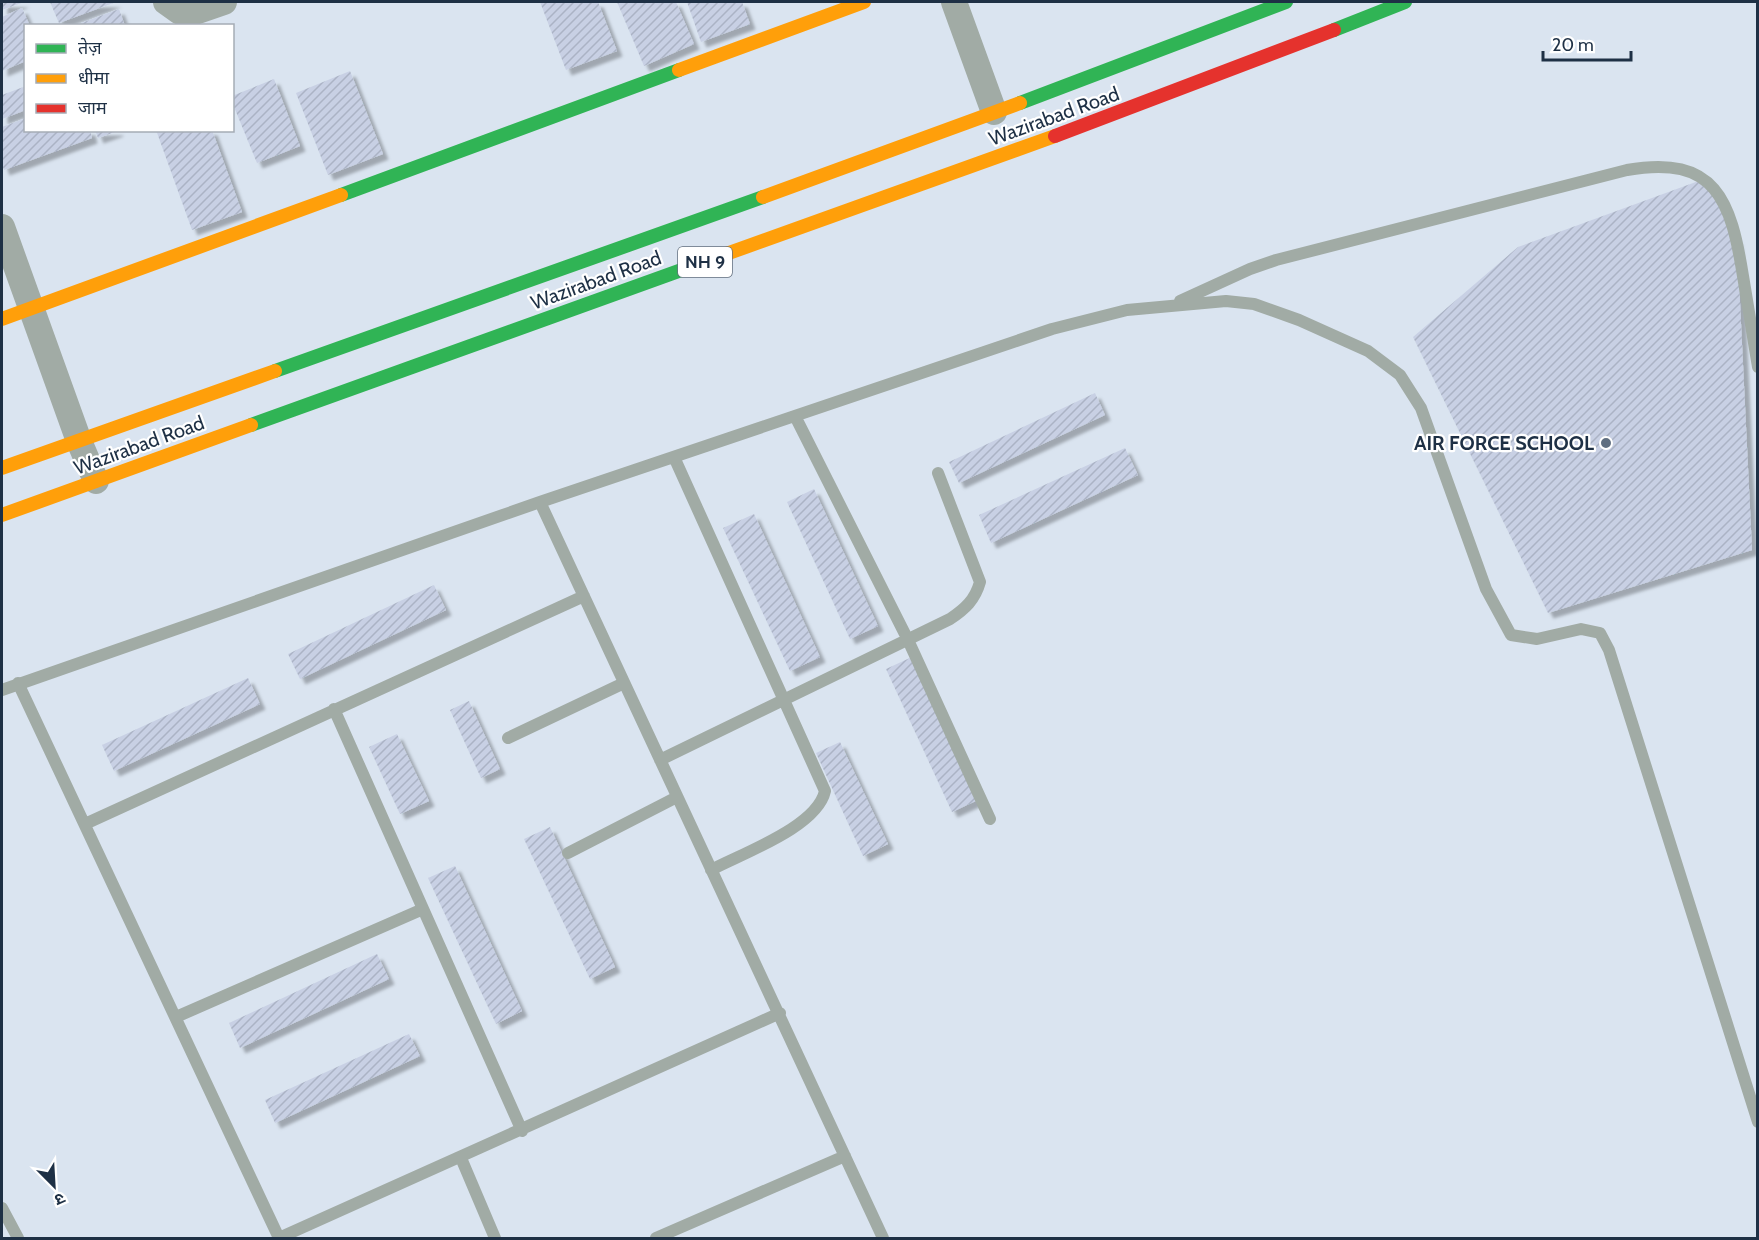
<svg xmlns="http://www.w3.org/2000/svg" width="1759" height="1240" viewBox="0 0 1759 1240" font-family="Cabin,'Noto Sans Devanagari',sans-serif">
  <style>
    .building { fill: url(#building-hatch); filter: url(#shadow) }
    .lines { fill: none; stroke-linecap: round; stroke-linejoin: round }
    .lane { stroke: #a1aba5; stroke-width: 12 }
    .street { stroke: #a1aba5; stroke-width: 26 }
    .fast { stroke: #30b455; stroke-width: 14 }
    .slow { stroke: #ff9f0a; stroke-width: 14 }
    .jam { stroke: #e5322d; stroke-width: 14 }
    .poi-dot { fill: #606f81; stroke: #fff; stroke-width: 2 }
    .labels { text-anchor: middle; stroke-width: 4.5; stroke-linejoin: round; paint-order: stroke }
    .shield { fill: #fff; stroke: #626e7d; stroke-width: 1.5 }
    .shield-label { font-size: 18px; font-weight: bold; fill: #1e3045 }
    .street-label { font-size: 20px; fill: #1e3045; stroke: #fff }
    .poi-label { font-size: 20px; font-weight: bold; fill: #1e3045; stroke: #fff; text-anchor: end }
  </style>
  <defs>
    <pattern id="building-hatch" width="6" height="6" patternUnits="userSpaceOnUse" patternTransform="scale(1.5)"><rect width="6" height="6" fill="#c8d0e4"/><path d="M-1 1l2-2M0 6l6-6M5 7l2-2" fill="none" stroke="#abb3c5"/></pattern>
    <filter id="shadow"><feDropShadow dx="5.5" dy="5.5" stdDeviation="1.5" flood-color="#0004"/></filter>
  </defs>
  <rect width="100%" height="100%" fill="#dae4f0"/>
  <path class="building" d="M2,2H24L2,10Z
    M50,2H116L59,23Z
    M540,2H598L617,51L566,70Z
    M617,2H676L694,44L644,66Z
    M687,2H742L750,24L701,42Z
    M22,8L30,26H26V61L2,71V17Z
    M119,9L125,26H76V25Z
    M350,71L383,154L328,175L296,93Z
    M274,79L300,146L257,163L232,102V96Z
    M26,86V110L2,119V95Z
    M26,118V130H90L92,138L4,170L2,164V127Z
    M95,130H118V131L98,138Z
    M156,130H212L242,212L192,230Z
    M1704,179L1737,241L1752,550L1548,613L1413,337L1518,247Z
    M1095,393L1105,415L959,483L949,462Z
    M1125,448L1138,475L991,543L979,515Z
    M814,489L878,626L850,639L787,502Z
    M754,514L820,657L790,671L723,528Z
    M434,585L446,610L300,679L288,654Z
    M914,656L980,799L952,812L886,669Z
    M248,678L260,704L114,771L102,745Z
    M469,701L500,769L481,778L450,710Z
    M397,734L429,801L400,814L369,747Z
    M840,742L888,844L863,856L816,753Z
    M550,827L615,967L590,979L524,839Z
    M455,866L522,1011L496,1024L428,878Z
    M377,954L389,979L240,1048L229,1023Z
    M409,1034L420,1056L275,1123L265,1100Z"/>
  <g class="lines">
    <path class="lane" d="M1180,301L1250,269L1276,260L1627,170C1716,154 1731,201 1743,276C1748,307 1753,337 1758,367
      M795,416L908,640L990,819
      M674,457L825,791C817,827 743,853 711,870
      M540,502C655,747 770,992 883,1238
      M18,683L279,1238
      M2,690L540,502L1052,329L1127,310L1226,301L1254,304L1299,320L1368,351L1400,375L1421,408L1486,589L1511,635L1537,639L1581,629L1600,633L1609,650L1758,1122
      M334,709L522,1131
      M508,738L624,683
      M660,760L950,619C965,609 975,600 980,582L938,473
      M85,824L584,596
      M568,853L677,797
      M176,1017L423,909
      M461,1158L495,1238
      M2,1208L18,1238
      M279,1238L780,1013
      M656,1238L845,1156"/>
    <path class="street" d="M166,2L180,12H195L224,2
      M954,2L994,112
      M2,227L79,441L96,481"/>
    <path class="fast" d="M1334,30L1405,2
      M1020,103L1286,2
      M341,195L679,70
      M275,371L763,197
      M251,425L726,254"/>
    <path class="slow" d="M679,70L864,2
      M763,197L1020,103
      M726,254L1055,136
      M2,319L341,195
      M2,468L275,371
      M2,515L251,425"/>
    <path class="jam" d="M1055,136L1334,30"/>
  </g>
  <circle class="poi-dot" cx="1606" cy="443" r="6"/>
  <g class="labels">
    <rect class="shield" x="678" y="247" width="54" height="30" rx="4.5"/>
    <g class="shield-label">
      <text x="705" y="268">NH 9</text>
    </g>
    <g class="street-label">
      <text transform="translate(1054 116) rotate(-20)" y="7">Wazirabad Road</text>
      <text transform="translate(596 280) rotate(-20)" y="7">Wazirabad Road</text>
      <text transform="translate(139 445) rotate(-20)" y="7">Wazirabad Road</text>
    </g>
    <g class="poi-label">
      <text x="1594" y="450">AIR FORCE SCHOOL</text>
    </g>
  </g>
  <rect width="1759" height="1240" fill="none" stroke="#1e3045" stroke-width="6"/>
  <rect x="24" y="24" width="210" height="108" fill="#ffffff" stroke="#a5acb5" stroke-width="1.5"/>
  <rect x="36" y="44" width="30" height="9" fill="#30b455" stroke="#a5acb5" stroke-width="1.5"/>
  <text x="78" y="54" font-size="18" fill="#1e3045">तेज़</text>
  <rect x="36" y="74" width="30" height="9" fill="#ff9f0a" stroke="#a5acb5" stroke-width="1.5"/>
  <text x="78" y="84" font-size="18" fill="#1e3045">धीमा</text>
  <rect x="36" y="104" width="30" height="9" fill="#e5322d" stroke="#a5acb5" stroke-width="1.5"/>
  <text x="78" y="114" font-size="18" fill="#1e3045">जाम</text>
  <g transform="translate(54 1186) rotate(156)" stroke="#ffffff" stroke-width="4.5" paint-order="stroke">
  <path d="M0-4.5L10 22L0 15L-10 22Z" fill="#1e3045"/>
  <text y="-9" font-size="16" font-weight="bold" text-anchor="middle" fill="#1e3045">उ</text>
  </g>
  <path d="M1543 51v9h88v-9" fill="none" stroke="#1e3045" stroke-width="3"/>
  <text x="1552" y="51" font-size="18" fill="#1e3045" stroke="#ffffff" stroke-width="4.5" paint-order="stroke">20 m</text>
</svg>
